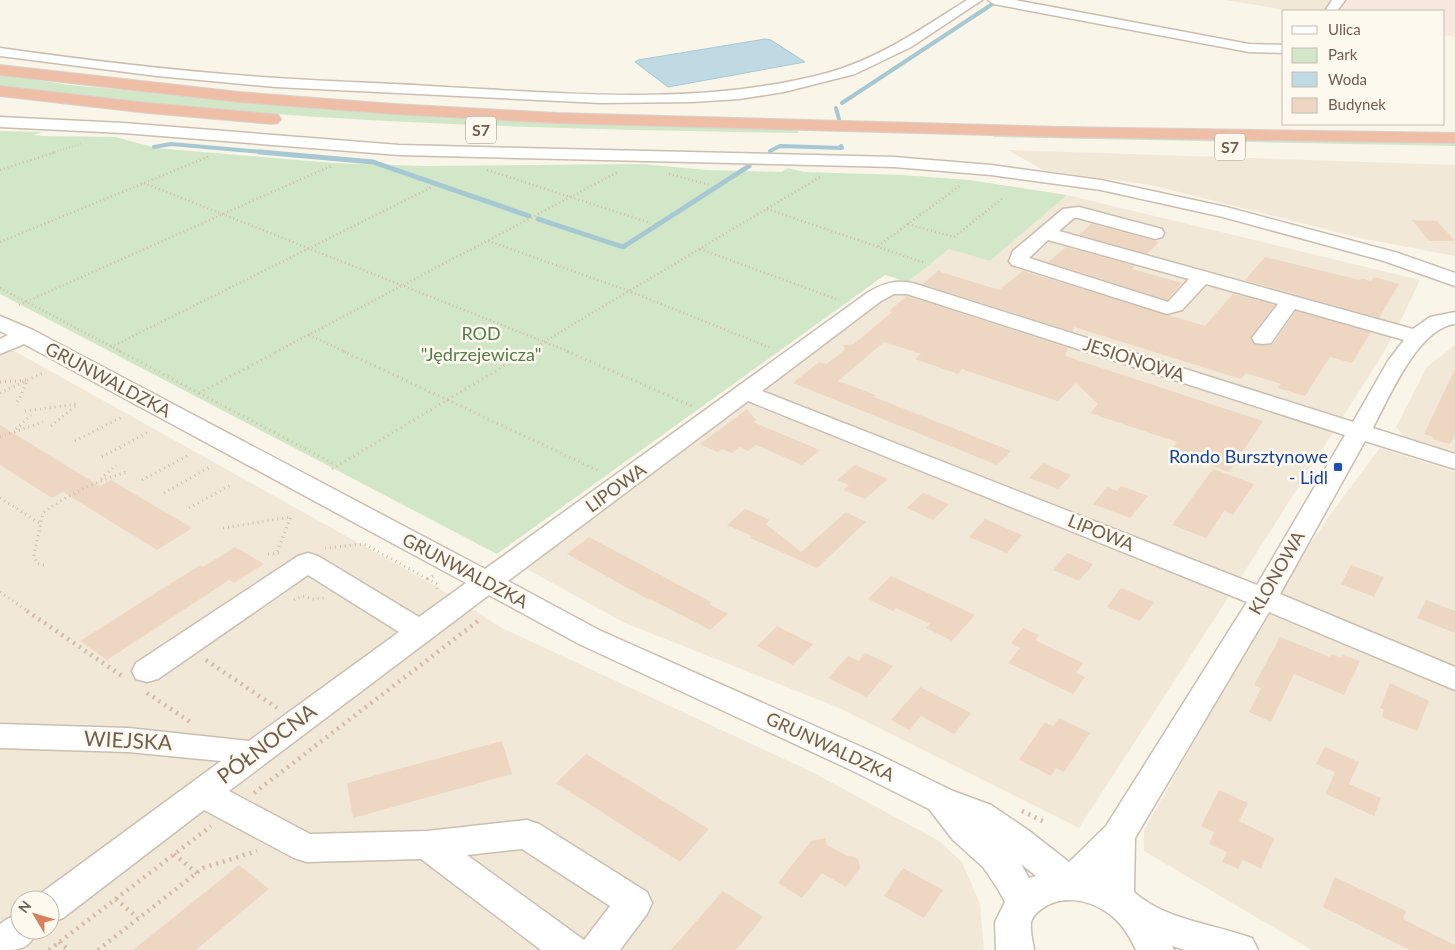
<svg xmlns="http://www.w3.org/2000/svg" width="1455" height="950" viewBox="0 0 1455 950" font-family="Lato,sans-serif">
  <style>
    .residential { fill: #f1e8d8; fill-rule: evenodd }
    .commercial { fill: #f9e8de }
    .green { fill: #d2e7c8 }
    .water { fill: #bfdae2; stroke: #a6c8d3 }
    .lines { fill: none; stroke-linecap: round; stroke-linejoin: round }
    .stream-far1 { stroke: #a6c8d3; stroke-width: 4 }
    .stream { stroke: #a6c8d3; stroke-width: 5 }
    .building { fill: #edd7c3 }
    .minor-casing { stroke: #cbbeb0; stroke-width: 3 }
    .highway-casing { stroke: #d8d2ce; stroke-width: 2 }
    .path-far3 { stroke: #d2bba6; stroke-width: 2; stroke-dasharray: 0.5 2.5; stroke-linecap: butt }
    .path-far2 { stroke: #d2bba6; stroke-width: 2.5; stroke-dasharray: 1 3; stroke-linecap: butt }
    .path-far1 { stroke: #d2bba6; stroke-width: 3; stroke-dasharray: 1 4; stroke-linecap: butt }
    .path { stroke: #d2bba6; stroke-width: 4.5; stroke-dasharray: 2 5; stroke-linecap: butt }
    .minor { fill: #fff; fill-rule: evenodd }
    .highway { fill: #eebfa6; fill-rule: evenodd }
    .transit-dot { fill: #1a4fb4; stroke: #fdf9ef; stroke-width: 2 }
    .labels { text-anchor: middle; stroke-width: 5; stroke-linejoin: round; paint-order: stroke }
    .shield { fill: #fdf9ef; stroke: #9c8c7f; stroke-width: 1 }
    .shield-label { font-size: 16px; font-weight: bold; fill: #725e4f }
    .park-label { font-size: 18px; fill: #557c4b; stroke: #fdf9ef }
    .street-label { font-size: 18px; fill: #725e4f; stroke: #fdf9ef }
    .transit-label { font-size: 18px; fill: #164399; stroke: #fdf9ef; text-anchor: end }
    .near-street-label { font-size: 21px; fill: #725e4f; stroke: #fdf9ef }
  </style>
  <rect width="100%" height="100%" fill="#faf5e9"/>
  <path class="residential" d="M1225,0H1455V37L1444,35V11H1294Z
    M1008,150L1455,165V256L1365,239L1151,185L1043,170Z
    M1067,195L1420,280L1396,330L1381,357L1215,618L1079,828L837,707L625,623L523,567L908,282L949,249L990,261Z
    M0,343L432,584L502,628L814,773L939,841L962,862L980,904L984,950H0ZM20,900H50V930H20Z
    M1455,345V456L1408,441L1396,427L1427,367Z
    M1380,448L1455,472V950H1312L1144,851V830L1285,582L1332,512Z"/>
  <path class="commercial" d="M1340,0H1455V37L1444,35V11H1331Z"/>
  <path class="green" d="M0,74L69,85L227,99L798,130V133C531,129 265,122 0,86Z
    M0,131L41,132L34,135L43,136L116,137L156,148L333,163L425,166L641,164L707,170L782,172L788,168L804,172L903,175L969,180L1067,195L990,261L949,249L908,282L885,275L497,554L0,294Z
    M993,134L1455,144V146L994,137Z"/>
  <path class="water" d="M765,39L771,40L805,62L668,87L635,62L638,60Z"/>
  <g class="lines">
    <path class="stream-far1" d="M842,103L994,3
      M836,108L839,119
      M154,147L171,144L274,153
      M770,151L780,146L842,148L841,146"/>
    <path class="stream" d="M260,152L373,162L529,216
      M538,219L623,247L749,166"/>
  </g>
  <path class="building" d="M1412,220L1437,221L1455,241H1429Z
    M1091,224L1155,241L1159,242L1147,254L1079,235Z
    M1066,247L1135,266L1132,269L1182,283L1167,300L1048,262Z
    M1265,257L1360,280L1361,278L1371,281L1374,277L1399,284L1379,318L1245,280Z
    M938,271L999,290L1023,271L1205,326L1233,294L1275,305L1251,337L1255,345L1273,344L1296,311L1371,332L1352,363L1330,357L1305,396L1278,388L1281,384L1246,373L1241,379L1074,327L1073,332L922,284Z
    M907,296L1068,348L1065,356L1263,421L1229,472L1176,453L1179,449L1173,447L1177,442L1090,413L1098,404L1076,383L1058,401L962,369L958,374L915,359L921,354L884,342L838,381L876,395L874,397L1011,451L997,465L793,383L819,362L826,364L845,350L843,345L854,344L892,312L889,311Z
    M1455,369V435L1450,444L1432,439L1433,437L1424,434Z
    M747,409L756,420L753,422L820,450L802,465L756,445L748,451L740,447L732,453L722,449L718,452L700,444Z
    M0,425L100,486L111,480L192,528L157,550L63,492L52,498L0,465Z
    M1043,463L1071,475L1058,489L1029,478Z
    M855,465L888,479L865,499L843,490L849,485L837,480Z
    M1213,469L1254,484L1233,515L1224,511L1206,538L1172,525Z
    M1121,486L1148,496L1130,518L1093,504L1107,487L1117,491Z
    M923,493L949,504L933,520L907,508Z
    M745,509L770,520L766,524L801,552L846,512L866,522L817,568L750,538L752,536L727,525Z
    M985,519L1022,535L1007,553L969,537Z
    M589,537L711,602L709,604L728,614L710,630L650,599L649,600L567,554Z
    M235,547L264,564L234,583L229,580L107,660L80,641L200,565L203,567Z
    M1067,553L1093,564L1079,581L1053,570Z
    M1351,565L1384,577L1374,597L1341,584Z
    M891,576L941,599L975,615L952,641L926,628L930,624L896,608L893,611L868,599Z
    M1121,588L1154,602L1140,621L1107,607Z
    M1426,600L1455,611V633L1417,618Z
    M777,626L813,644L793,665L757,646Z
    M1023,628L1039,635L1035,640L1083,663L1076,673L1085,677L1073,694L1008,663L1020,648L1011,643Z
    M1280,637L1330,657L1331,654L1341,658L1343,655L1360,661L1344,695L1294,674L1271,722L1249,712L1261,688L1254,685Z
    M865,653L893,666L867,697L828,678L848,656L859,661Z
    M1390,683L1429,701L1417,731L1382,717L1384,710L1380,708Z
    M920,687L971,713L954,734L921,716L909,730L891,720Z
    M1059,718L1090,733L1064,772L1056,768L1051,776L1019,760L1045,722L1053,726Z
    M502,741L512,774L353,818L347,783Z
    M1325,747L1359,762L1349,784L1381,798L1374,816L1326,794L1335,772L1316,764Z
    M586,754L709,829L680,862L556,783Z
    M1219,790L1248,803L1239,821L1274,838L1261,869L1243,860L1238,869L1222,862L1227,852L1209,844L1214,832L1201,826Z
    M825,838L827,845L847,856H851L858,859L860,868L846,887L822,873L802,898L778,883L811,841Z
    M239,865L269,889L196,950H133Z
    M903,868L943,890L924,918L884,896Z
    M1335,877L1406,911L1403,919L1455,945V950H1410L1323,907Z
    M723,891L763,917L736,950H671Z"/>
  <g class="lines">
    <defs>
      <path id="minor" d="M967,0H982L911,47L855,74L784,92L739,99L692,102L600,103L276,87L157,76L0,56V48C92,61 184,72 277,78C333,82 389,83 446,87C572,94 703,106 827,73C878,59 923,28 967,0Z
        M988,0H1015L1249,44L1284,45V53L1249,52L994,4Z
        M1332,0H1345L1337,11H1325Z
        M0,117L123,123L399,145L894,157L991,165L1101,180L1226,207L1398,253L1455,273V286L1384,261L1223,217L1101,190L991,175L894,167L399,155L123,133L0,127Z
        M1079,207L1162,229L1164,233L1162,237L1155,239L1078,218H1074L1059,231L1413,329L1430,317L1455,312V324C1418,328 1389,398 1373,428L1455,454V469L1365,441L1280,594L1455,667V690L1269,612L1135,838L1134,892C1165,920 1214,924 1252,938L1258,950H1185L1172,946L1174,950H1136C1129,935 1120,920 1105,911C1087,899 1061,895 1043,908C1037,912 1032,916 1031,923C1030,931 1033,942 1034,950H996L995,922L1005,902L998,889L983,867L953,840L929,809L851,770L579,644L489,595L229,791L310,834L427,831L527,820L539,824L647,892L652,903L647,914L620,950H541L421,859L306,862L294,858L204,810L63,918L50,923V900H35L37,896L221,761L128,752L0,748V724L128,728L249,741L399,632L308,575L158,679L147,682L136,679L132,671L136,663L298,556L308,553L318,556L419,617L466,583L24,344L0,354V339L8,335L0,331V316L33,330L485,569L867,293C883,283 897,279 916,284L1353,422L1388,361L1404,340L1295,309L1271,343L1263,344L1255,343L1252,338L1278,304L1206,284L1182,310L1167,314L1012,265L1009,261L1013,251L1063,209ZM1048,240L1189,279L1168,302L1029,258ZM894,294H907L1345,435L1257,585L762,391L881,301ZM748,401L1247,602L1106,826L1069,862L1028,830L991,805L953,791L873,752L599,630L508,581ZM522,849L610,906L584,940L467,855ZM1021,864L1036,876L1029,878Z
        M20,914V930H38C28,950 21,950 0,950V924L7,919Z"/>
      <path id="highway" d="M0,65L239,92L394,104L556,113L1061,127L1455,133V143L1061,137L556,123L394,114L239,102L0,75Z
        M0,86L148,103L272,114L278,115L281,119L278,123L272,124L148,113L0,96Z"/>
    </defs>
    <use href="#minor" class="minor-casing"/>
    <use href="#highway" class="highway-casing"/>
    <path class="path-far3" d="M52,153L83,143"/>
    <path class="path-far2" d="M0,170L56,152
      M487,170L651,223
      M669,174L710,185
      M144,183L570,352
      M767,209L925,263
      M908,224L954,237L1003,198
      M488,241L629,291L771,348
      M0,242L210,156
      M878,246L961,185
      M700,249L839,300
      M0,288L122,352
      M19,305L333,165
      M309,335L346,352
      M111,347L432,187
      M276,352L618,172
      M527,352L820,177"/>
    <path class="path-far1" d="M119,351L336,465
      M343,351L601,472
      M567,351L692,406
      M0,382L27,380L21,396L15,405
      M0,393L45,372
      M199,393L279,351
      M25,411L77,404
      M51,426L77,405
      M16,429L31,415
      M0,437L43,422
      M75,441L122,417
      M102,457L150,431
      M332,469L529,351
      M101,479L116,465
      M142,480L189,455
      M164,493L210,467
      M0,498L41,524
      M189,508L231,485
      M223,528L291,517L276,554
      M325,548L364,544L428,579
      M268,554L282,553
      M44,565L37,563L34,555L43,513C68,494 97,481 127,472
      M433,576L428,579L437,584V592
      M0,592L29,612
      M294,600L302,596L312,599L326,598"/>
    <path class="path" d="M27,611L122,676
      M206,660L277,708
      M147,693L192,723
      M254,793L478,621
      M1022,811L1043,821
      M174,854L197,873
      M116,899L138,918
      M59,942L69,950
      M49,950L211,826
      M98,950L203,868L257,851"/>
    <use href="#minor" class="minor"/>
    <use href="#highway" class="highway"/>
  </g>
  <rect class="transit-dot" x="1333" y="462" width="10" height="10" rx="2.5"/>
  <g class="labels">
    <g class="shield">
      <rect x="466" y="116.5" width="30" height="27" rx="4"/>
      <rect x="1215" y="133.5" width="30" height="27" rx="4"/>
    </g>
    <g class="shield-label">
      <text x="481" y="136">S7</text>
      <text x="1230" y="153">S7</text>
    </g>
    <g class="park-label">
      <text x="481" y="340">ROD<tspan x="481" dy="21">"Jędrzejewicza"</tspan></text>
    </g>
    <g class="street-label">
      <text transform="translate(1134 360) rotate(18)" y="6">JESIONOWA</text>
      <text transform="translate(108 380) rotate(28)" y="6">GRUNWALDZKA</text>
      <text transform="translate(616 488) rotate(-36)" y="6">LIPOWA</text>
      <text transform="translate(1101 533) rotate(22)" y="6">LIPOWA</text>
      <text transform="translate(465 571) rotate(28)" y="6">GRUNWALDZKA</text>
      <text transform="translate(1277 573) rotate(-60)" y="6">KLONOWA</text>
      <text transform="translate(830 747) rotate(25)" y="6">GRUNWALDZKA</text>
    </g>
    <g class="transit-label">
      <text x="1328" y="463">Rondo Bursztynowe<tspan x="1328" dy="21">- Lidl</tspan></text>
    </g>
    <g class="near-street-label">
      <text transform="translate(128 741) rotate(3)" y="7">WIEJSKA</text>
      <text transform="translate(267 744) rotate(-37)" y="7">PÓŁNOCNA</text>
    </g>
  </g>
  <rect x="1282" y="10" width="162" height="115" fill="#fdf9ef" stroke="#c5bbaf"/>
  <rect x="1292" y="26" width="25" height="8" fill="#ffffff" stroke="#c5bbaf"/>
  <text x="1328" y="35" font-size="15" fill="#725e4f">Ulica</text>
  <rect x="1292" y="48" width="25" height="15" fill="#d2e7c8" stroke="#c5bbaf"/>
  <text x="1328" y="60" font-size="15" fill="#725e4f">Park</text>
  <rect x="1292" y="72" width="25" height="15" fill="#bfdae2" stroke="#c5bbaf"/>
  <text x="1328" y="85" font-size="15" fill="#725e4f">Woda</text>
  <rect x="1292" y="98" width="25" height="15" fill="#edd7c3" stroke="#c5bbaf"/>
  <text x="1328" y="110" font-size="15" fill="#725e4f">Budynek</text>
  <g transform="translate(35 915) rotate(308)"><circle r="24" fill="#fdf9ef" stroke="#c5bbaf"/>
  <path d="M0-4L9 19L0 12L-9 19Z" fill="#d7805b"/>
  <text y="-8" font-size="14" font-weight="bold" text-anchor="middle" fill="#725e4f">N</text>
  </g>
</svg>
